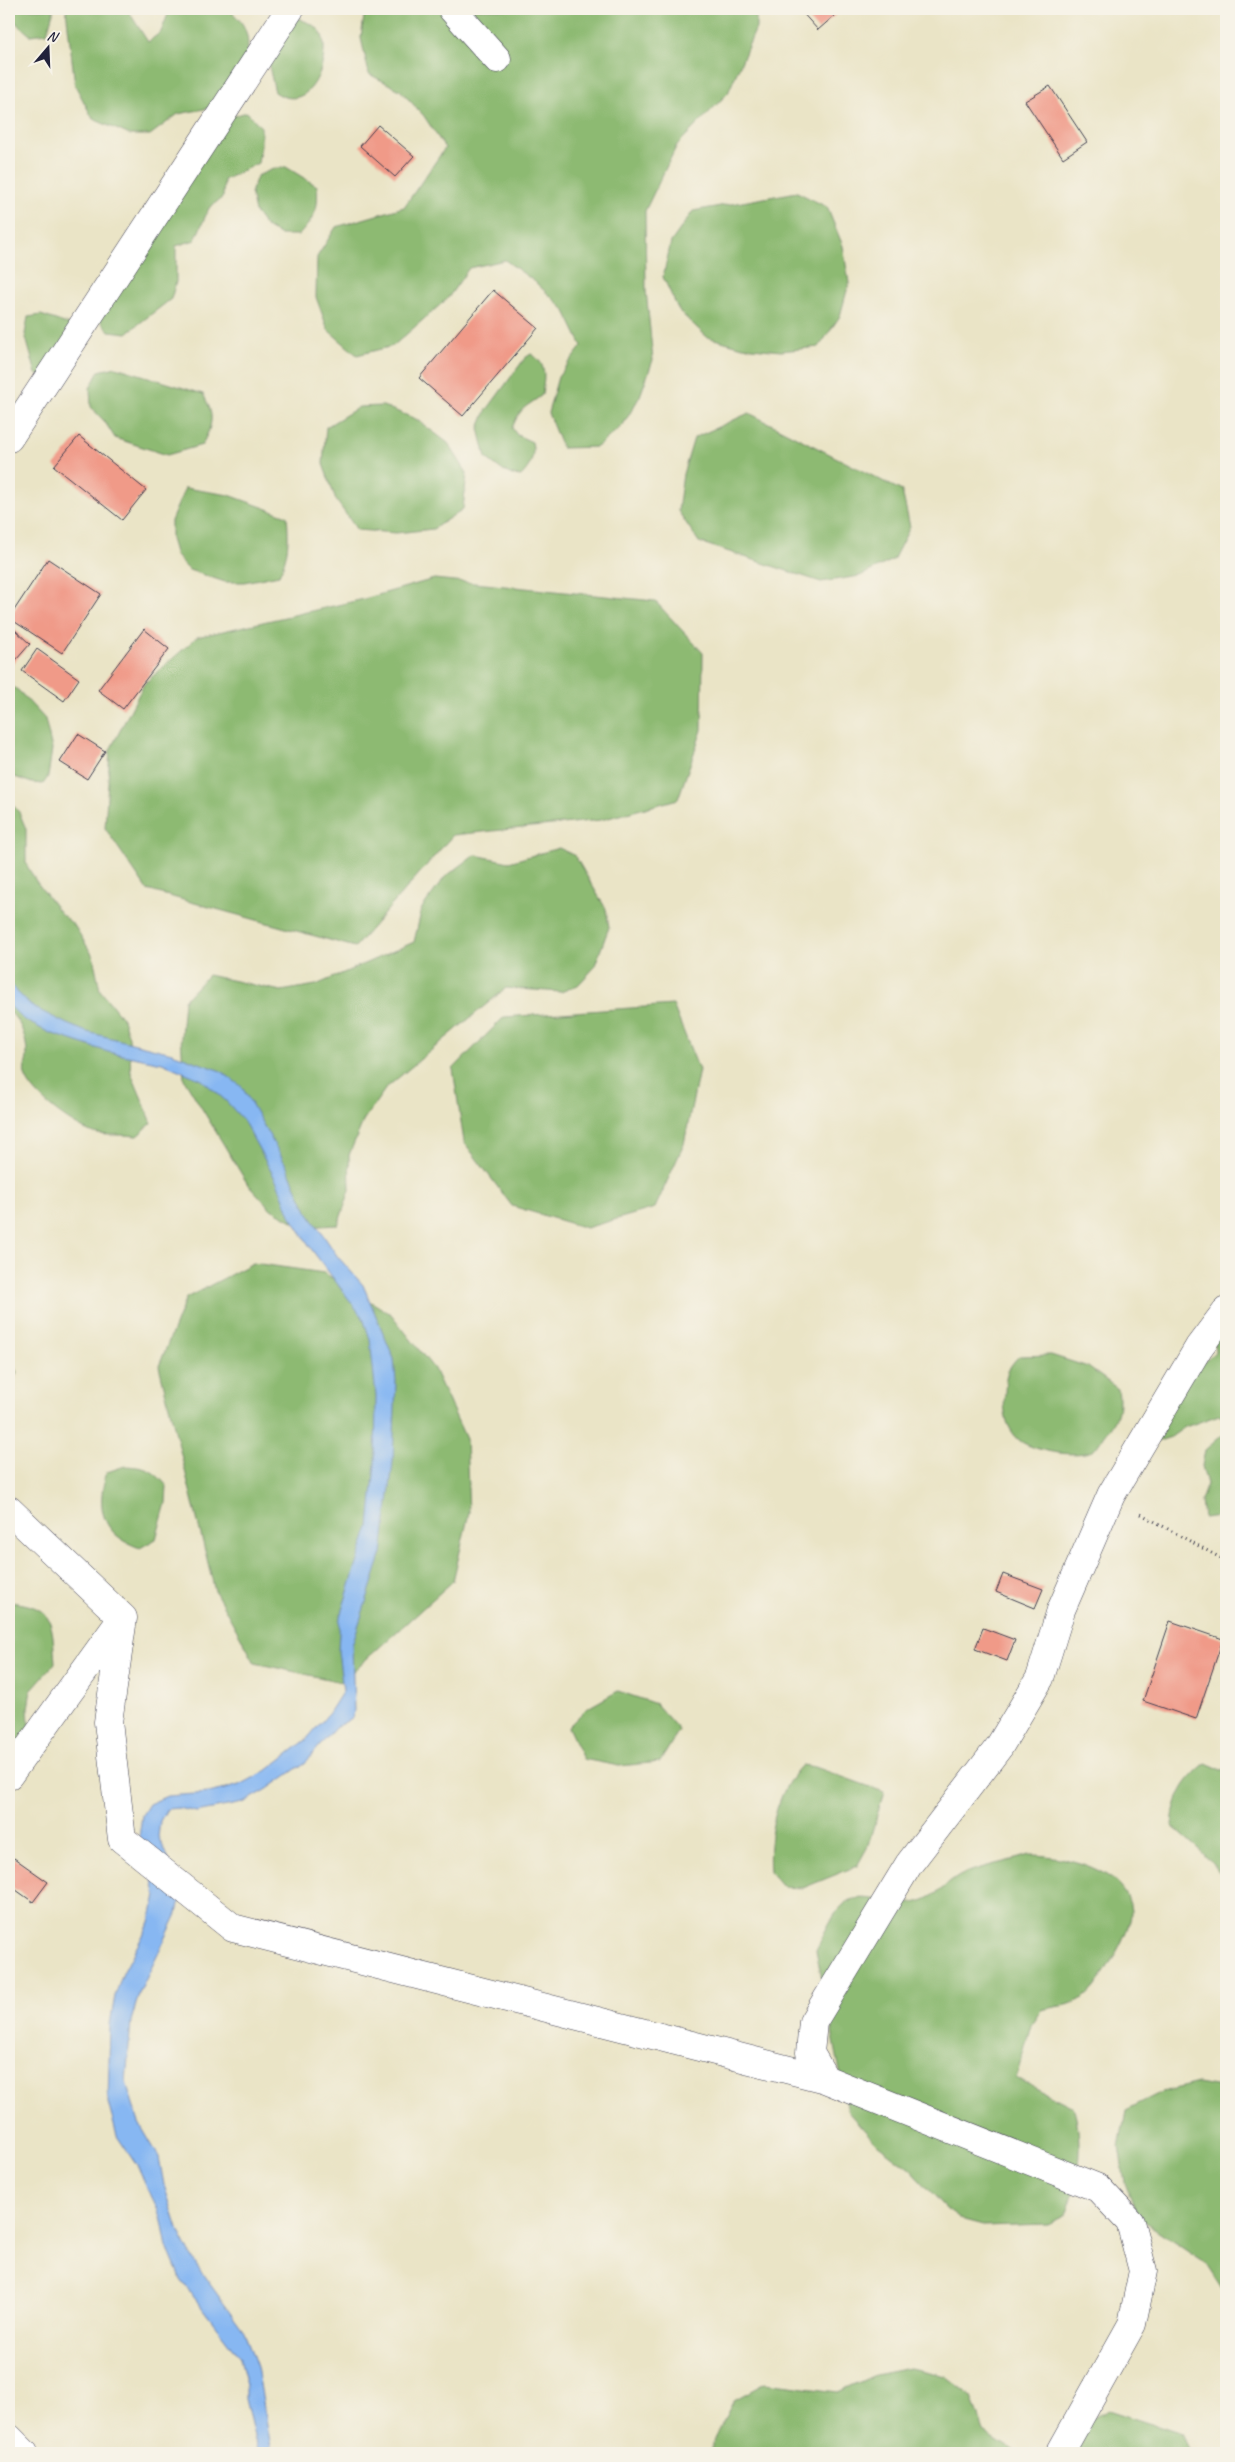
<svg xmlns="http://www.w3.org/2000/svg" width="1235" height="2462" viewBox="0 0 1235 2462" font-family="Caveat,sans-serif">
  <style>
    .forest { fill: #8dba72; stroke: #586e56 }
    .water { fill: #87b7f2; stroke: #546c96 }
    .building { fill: #f09a88 }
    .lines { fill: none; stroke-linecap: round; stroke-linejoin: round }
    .minor-casing { stroke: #403f50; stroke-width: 29 }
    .path { stroke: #403f50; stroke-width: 3; stroke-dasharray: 1 4; stroke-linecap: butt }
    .minor { stroke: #fff; stroke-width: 28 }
  </style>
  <rect width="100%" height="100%" fill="#f7f3e8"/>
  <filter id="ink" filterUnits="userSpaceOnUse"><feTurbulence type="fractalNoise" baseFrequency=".02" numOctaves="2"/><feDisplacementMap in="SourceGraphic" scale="10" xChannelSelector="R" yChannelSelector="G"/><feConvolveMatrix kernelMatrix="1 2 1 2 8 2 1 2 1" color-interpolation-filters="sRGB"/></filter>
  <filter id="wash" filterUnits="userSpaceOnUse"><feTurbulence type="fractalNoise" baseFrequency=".0096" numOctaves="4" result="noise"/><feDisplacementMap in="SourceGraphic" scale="20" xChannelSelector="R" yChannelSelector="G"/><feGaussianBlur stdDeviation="1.12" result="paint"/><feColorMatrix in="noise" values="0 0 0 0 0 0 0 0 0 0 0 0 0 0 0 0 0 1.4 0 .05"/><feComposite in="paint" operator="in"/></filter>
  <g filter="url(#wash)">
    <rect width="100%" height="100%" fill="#eae4c6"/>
    <path class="forest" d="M9,9H54L47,33L30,35L14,21Z
      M66,9H127L148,42L161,32L170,9H229C233,14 241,20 244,27C258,57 231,84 215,107L178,114L150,135H130L93,119L75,85Z
      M365,9H756V28L728,93L677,145L645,211L646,290L653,360L640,396L623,425L597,447L562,448L548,413L558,377L582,346L564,309L534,281L505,260L469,268L448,298L393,346L357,355L328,330L316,297L317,257L336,227L404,207L445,148L424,116L400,90L369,74L361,38Z
      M298,18C304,21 313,24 318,29C335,45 315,119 275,92L264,45Z
      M247,112L261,127V146L258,163L224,180L223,197L209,208L195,240L176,246V282L171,299L127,333L109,331L96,315L230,117Z
      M286,167L317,186C319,210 315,217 299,235H281L266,227L255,212L251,193L257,176L273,169Z
      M797,192L827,207L843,246L849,283L840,316L819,347L781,351L743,347L707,337L679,311L663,277L671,242L693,211Z
      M41,315L76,327L83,343L78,360L69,376L52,381L36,374L25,334L28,317Z
      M531,354C548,364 544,377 542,395C524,409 522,405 512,428L517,435L532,442C535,456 531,466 521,476L512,475L502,470L486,458L479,428L486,411L525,358Z
      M116,367L203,394C215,416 213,423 202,445L167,455L115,438L105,422L91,407L90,388L99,371Z
      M383,406L416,419L448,443L467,473L463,509L433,529L396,533L357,530L336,500L323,464L326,427L359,407Z
      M749,413L902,491L910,527L893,560L860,576L821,582L699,542L678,511L683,474L694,438Z
      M185,488L229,495L287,516C289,538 289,555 279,575L244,582H225L189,570L176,556L171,539V521Z
      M434,579L655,601L703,653L702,730L678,799L601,820L453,835L355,947L147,890L105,828L110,750L144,684L197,637L364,599Z
      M9,684L19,691L45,719L52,749L48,777L43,784L32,783L9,775Z
      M9,801L19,812L26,829V864L36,881L60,913L74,925L93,956L100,990L123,1019L129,1037L131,1073L152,1123L137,1136C124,1134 110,1136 98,1134C77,1130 31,1096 25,1075C23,1069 27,1062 27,1056C27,1038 21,1022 9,1011Z
      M559,848L575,856L606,909L609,927L594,968L578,985L561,992L506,988L386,1088L364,1119L349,1155L350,1190L338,1225L303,1227L271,1209L247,1183L184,1079L181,1037L184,1000L208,975L281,991L316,985L414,942L422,908L445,877L475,855L509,862Z
      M673,1005L699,1070L684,1144L655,1208L586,1228L512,1206L464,1142L453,1069L504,1017Z
      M253,1263L324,1273L391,1314L434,1369L466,1439L469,1513L453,1581L341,1682L255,1663L215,1591L159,1366L186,1298Z
      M1226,1322V1421L1219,1415L1185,1427L1171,1437L1153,1443L1182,1381L1215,1352L1214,1335Z
      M1051,1355L1088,1367L1118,1389C1121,1412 1117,1419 1103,1437C1101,1441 1097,1447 1094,1450C1078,1459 1030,1451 1018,1439C1005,1426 1003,1410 1005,1393C1006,1374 1006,1370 1019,1356Z
      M9,1359L17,1372L9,1389Z
      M1226,1432V1510L1220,1516L1203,1518L1201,1501L1207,1484L1202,1466L1205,1450Z
      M125,1466C147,1467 153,1470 167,1486L166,1503L156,1539L140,1548C102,1535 95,1508 107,1472Z
      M9,1602C55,1606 52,1623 55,1663L31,1690L28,1708L29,1726L9,1755Z
      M618,1691L656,1704L679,1730L660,1762L619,1766L583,1759L568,1727L586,1709Z
      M1206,1763L1222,1770L1226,1769V1881L1203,1853L1172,1826C1174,1798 1184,1780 1206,1763Z
      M802,1765L815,1767L884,1792L867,1848L857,1866L803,1888L783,1887L770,1872C767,1836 776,1792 802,1765Z
      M1029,1855C1062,1855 1128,1869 1131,1911C1132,1924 1117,1952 1110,1963C1102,1976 1092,1995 1078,2001C1067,2006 1053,2007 1041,2010L1031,2025L1016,2078L1073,2107C1084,2140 1079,2183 1066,2215L1048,2224L983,2226L964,2221L946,2208L910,2169L877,2144L848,2112L816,1950C824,1935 832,1912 847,1902C864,1891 897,1908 918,1902C937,1898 949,1879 966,1873C986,1865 1008,1862 1029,1855Z
      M1198,2083L1226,2088V2334L1225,2293L1205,2262L1139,2218L1125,2183L1119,2147L1126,2110L1162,2092Z
      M910,2368L945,2376L972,2397L984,2432L1016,2452L1028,2453H710L718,2431L734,2400L765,2383L838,2392L875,2375Z
      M1108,2410L1182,2434L1191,2453H1055L1074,2428Z"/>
    <path class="water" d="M9,981L15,990L33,1007L67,1024L87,1032L172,1053L221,1071L242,1087L286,1165L307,1211L338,1257L363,1285L394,1359L396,1381L393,1462L382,1553L352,1645L354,1712L352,1718L335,1728L306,1762L266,1790L243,1803L196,1812L179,1808L167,1809L160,1821L158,1837L166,1852L181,1894L177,1914L139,1994L131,2021L126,2082L139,2123L159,2157L164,2185L179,2232L196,2265L244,2331L257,2367L272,2453H258L245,2399V2377L240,2358L181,2280L167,2247L161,2216L137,2166L117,2136L108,2103L110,2024L115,1996L123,1973L150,1922L156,1895L151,1870L138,1845L142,1815L149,1804L167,1796L209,1793L240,1785L266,1771L306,1740L329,1713L343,1691L338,1651L340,1616L369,1527L375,1464L376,1396L370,1339L363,1318L312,1250L290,1215L278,1184L243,1120L226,1101L202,1080L162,1063L108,1052L50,1033L24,1020L9,1005Z"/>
    <g id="blocks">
      <path class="building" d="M801,9H842L818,30L800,10Z
        M1050,86L1087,142L1063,158L1025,101Z
        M378,125L414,156L395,177L360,146Z
        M493,290L538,328L463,416L419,378Z
        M79,436L146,490L122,520L54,466Z
        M48,559L101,594L62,653L9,618Z
        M14,629L30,644L9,668V635Z
        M144,629L169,649L123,709L98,690Z
        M37,649L79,679L64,701L22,671Z
        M78,734L105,751L87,779L60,762Z
        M1003,1574L1043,1589L1035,1608L996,1592Z
        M1170,1621L1223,1639L1196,1719L1143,1701Z
        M983,1628L1015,1640L1007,1661L975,1649Z
        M14,1858L48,1882L33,1902L9,1885V1865Z"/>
    </g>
  </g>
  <g filter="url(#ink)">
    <use href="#blocks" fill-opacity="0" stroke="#403f50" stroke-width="1"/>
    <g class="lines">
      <defs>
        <path id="minor" d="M452,9L497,59
          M9,438L290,9
          M9,1510L123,1618
          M123,1618L108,1722L122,1839L233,1928L825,2079
          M9,1775L121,1620
          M9,2438L24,2453
          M1060,2453L1132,2324L1143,2271L1130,2222L1098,2188L825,2079L810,2053L813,2022L909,1864L999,1747L1040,1678L1061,1610L1111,1495L1199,1347L1226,1311"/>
      </defs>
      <use href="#minor" class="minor-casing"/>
      <path class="path" d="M1141,1514L1226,1561"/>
      <use href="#minor" class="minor"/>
    </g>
  </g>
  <rect width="1235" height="2462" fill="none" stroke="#f7f3e8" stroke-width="30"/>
  <g transform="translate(48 48) rotate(19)" stroke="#f7f3e8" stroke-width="4" paint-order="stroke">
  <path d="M0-4L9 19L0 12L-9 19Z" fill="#22223b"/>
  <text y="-8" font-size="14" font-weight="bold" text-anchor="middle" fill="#22223b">N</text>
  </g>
</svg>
